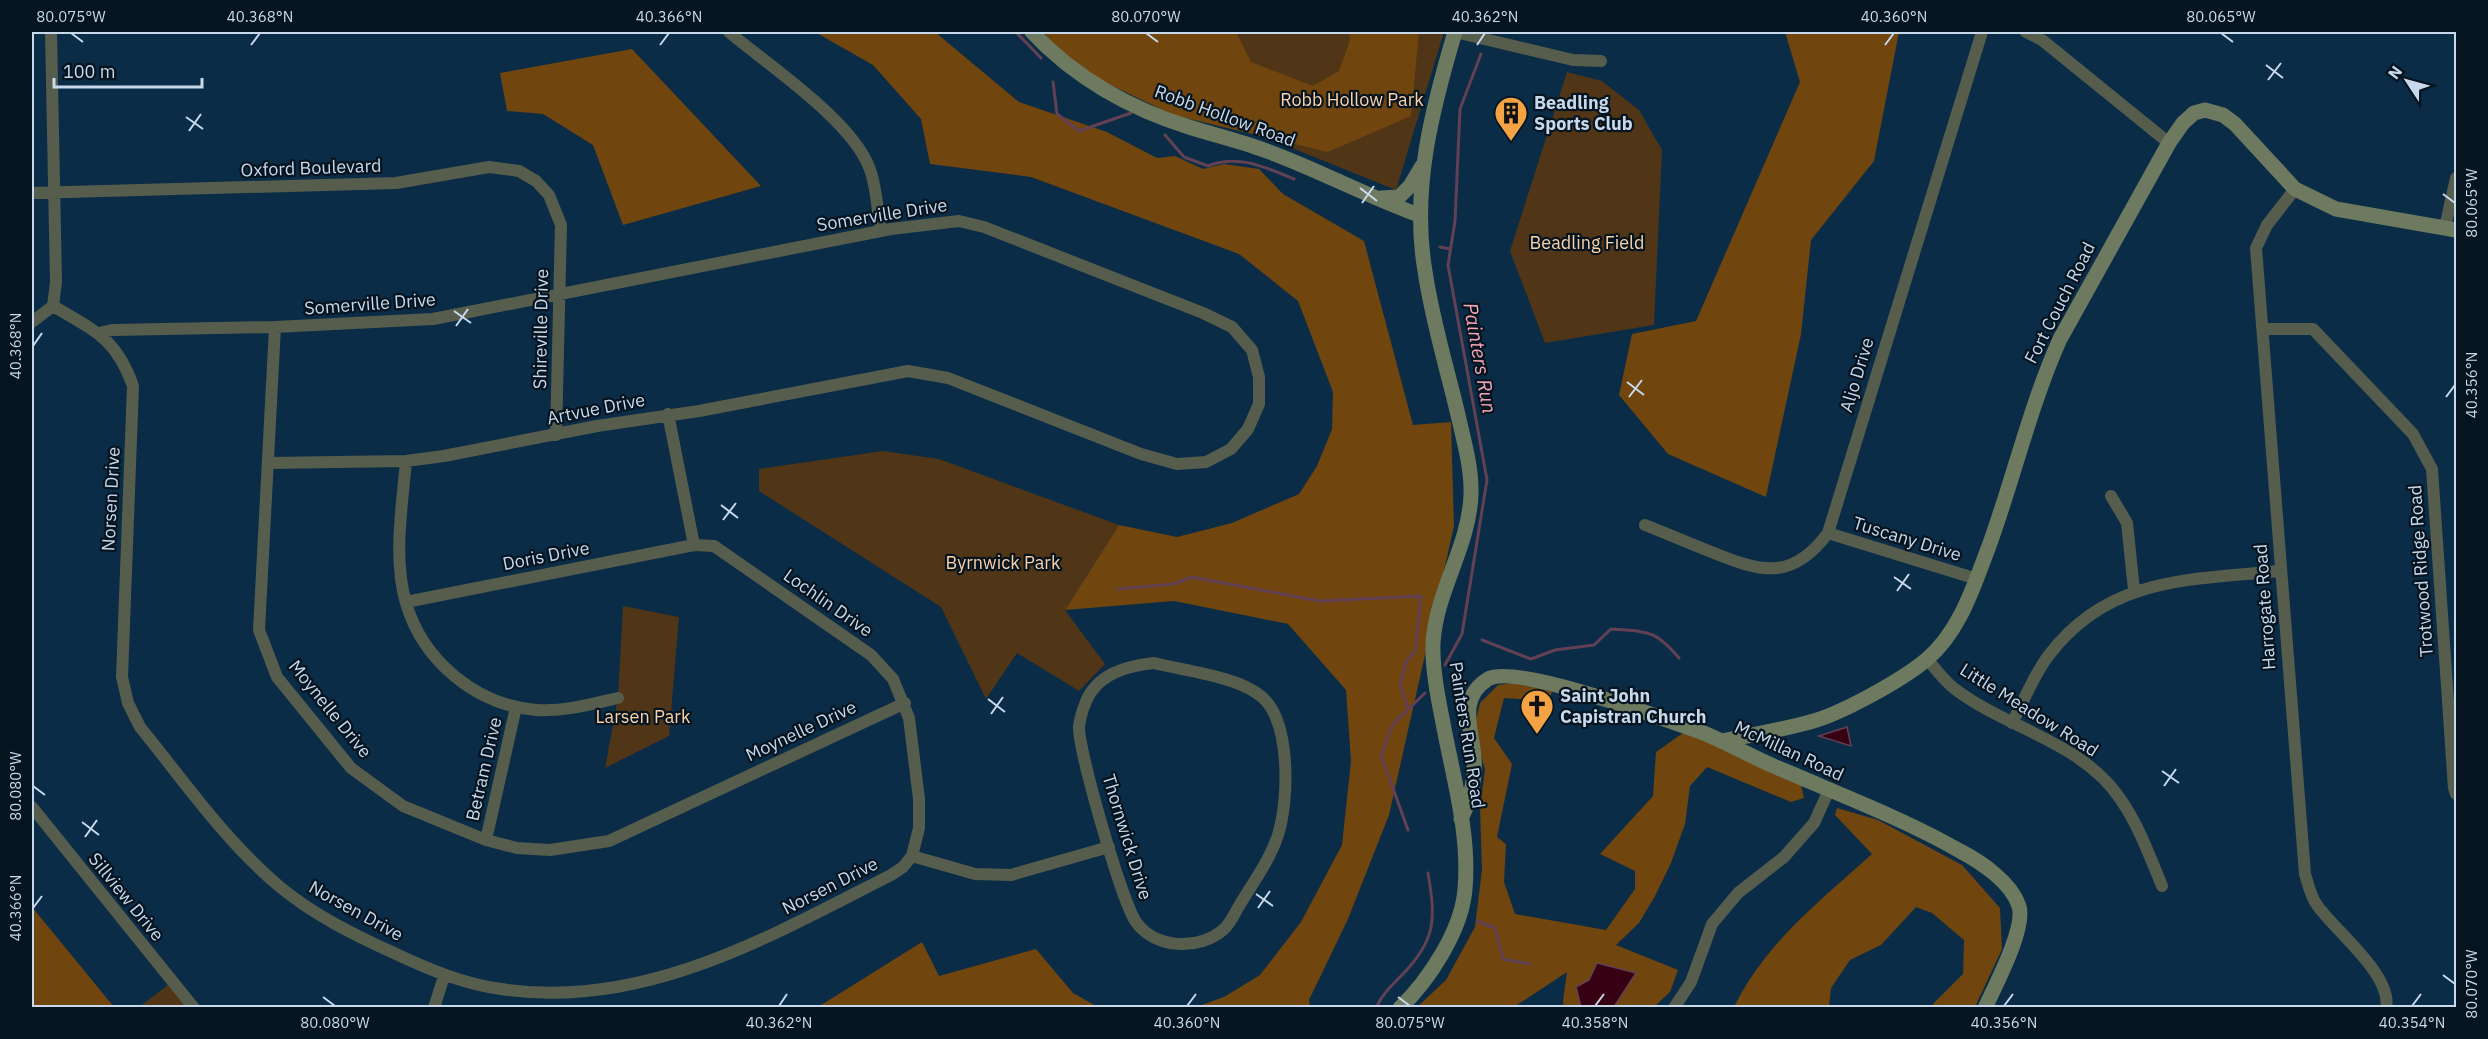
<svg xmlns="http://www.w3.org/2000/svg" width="2488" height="1039" viewBox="0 0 2488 1039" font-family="'IBM Plex Sans',sans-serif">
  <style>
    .green { fill: #503516 }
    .forest { fill: #70450e }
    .water { fill: #380013; stroke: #634154; stroke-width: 1.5 }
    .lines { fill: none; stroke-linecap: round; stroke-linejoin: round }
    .stream { stroke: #634154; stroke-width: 3 }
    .street { stroke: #565d4c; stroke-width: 12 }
    .secondary { stroke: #6e7a5f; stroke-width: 15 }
    .ticks { fill: none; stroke: #c7d9eb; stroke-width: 2 }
    .labels { text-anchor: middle; stroke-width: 4.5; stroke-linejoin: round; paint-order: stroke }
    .park-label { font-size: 18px; fill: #fcd2a9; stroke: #061420 }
    .poi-label { font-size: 18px; font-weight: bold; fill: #c7d9eb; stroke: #061420; text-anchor: start }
    .street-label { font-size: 18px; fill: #c7d9eb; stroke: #061420 }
    .water-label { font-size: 20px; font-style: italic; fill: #f4a5b5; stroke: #061420 }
    .neatline { fill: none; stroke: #c7d9eb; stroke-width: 2 }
    .ticks-label { font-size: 15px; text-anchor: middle; fill: #c7d9eb }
  </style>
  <rect width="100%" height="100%" fill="#0a2c47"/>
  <path class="green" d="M1070,32H1444L1396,190L1175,101Z
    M1567,72L1602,81L1639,110L1662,150L1654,325L1545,343L1510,251Z
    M883,451L939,459L1119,525L1065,610L1105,664L1079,691L1017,653L986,699L941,607L759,491V469Z
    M623,606L679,617L669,736L605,768L618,698Z
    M168,985L187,1008H138Z"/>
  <path class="forest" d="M815,32H935L1019,102L1107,132L1157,158L1175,156L1203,169L1224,164L1259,169L1283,194L1364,241L1413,425L1451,422L1454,526L1389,815L1348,919L1309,1000L1310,1007H1196L1224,997L1260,975L1301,922L1342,845L1351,761L1346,690L1288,624L1174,601L1065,610L1119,525L1177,537L1232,523L1299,494L1317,466L1332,429L1333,392L1298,301L1239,254L1031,177L930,164L921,119L873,65Z
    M1044,32H1236L1251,62L1313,86L1339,71L1350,40L1349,32H1419L1411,116L1328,152L1173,115L1088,74L1054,46Z
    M1785,32H1899L1874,161L1811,240L1801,334L1766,497L1668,454L1619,395L1632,334L1696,321L1800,82Z
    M632,49L761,186L623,225L593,145L543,114L507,111L500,73Z
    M1513,683L1552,691L1549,701L1504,698L1494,738L1512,764L1497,837L1506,844L1504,882L1515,914L1606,930L1635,889V871L1600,854L1653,796L1656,752L1683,733L1728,750L1801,785L1804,798L1791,802L1707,767L1690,786L1685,824L1671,863L1655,896L1639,923L1616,945L1678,970L1670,992L1654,1007H1564L1563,1001L1567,972L1514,1007L1416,1008L1446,980L1475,927L1482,869L1480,808L1485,770L1474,728L1480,703L1498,685Z
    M1837,808L1878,820L1962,865L2000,908L2002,949L1975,1007H1933V1004L1963,974L1964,940L1932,913L1916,907L1881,945L1850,960L1831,988L1829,1007H1734C1766,942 1819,902 1872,854L1835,815Z
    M32,907L114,1007H32Z
    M922,942L939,976L1036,949L1073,993L1098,1007H818Z"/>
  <path class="water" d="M1847,727L1851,746L1819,736Z
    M1597,963L1636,973L1614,1007H1581L1576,987L1589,980Z"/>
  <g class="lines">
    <path class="stream" d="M1016,32L1041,58
      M1053,82L1057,114L1079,131L1131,113
      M1165,135L1184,157L1208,166C1238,154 1265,167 1294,179
      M1440,247L1450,249
      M1118,589L1174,584L1191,577L1320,601L1421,596L1415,651L1406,662L1400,684L1408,709
      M1482,640L1531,659L1555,650L1594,645L1611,629C1648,632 1654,629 1679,658
      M1445,665L1462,634L1487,480L1448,265L1455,221L1460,109L1481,54
      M1408,830L1381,755L1393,724L1425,693
      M1477,921L1495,928L1503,959L1530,964
      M1376,1008C1382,994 1392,985 1402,975C1436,940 1436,920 1428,873"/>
    <path class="street" d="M51,32L56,282L53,306
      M729,32C768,65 851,120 869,167C877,186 877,211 881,231
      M1455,32L1573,60L1601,61
      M2026,32L2042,40L2169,143
      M2295,189L2267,225L2256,248L2305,874C2308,884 2311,897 2317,905C2334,930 2393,975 2386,1008
      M32,193L396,183L489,167L519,171L536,181L549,195L561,225L556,435
      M2445,227L2456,178
      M53,306C95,331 116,338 133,386L122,677L128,703L140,727C184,781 226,842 280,887C314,915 354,935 394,953C428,969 463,984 501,989C642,1011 771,936 891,875L903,867L912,856L919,828V799L909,718L893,679L871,655L714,546L694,545L668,414
      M32,322L53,306
      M275,327L259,630L277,677L351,768L403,806L486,840L517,848L550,850L609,841L905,703
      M2264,329H2313L2413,434L2432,469L2454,788L2456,794
      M99,333L112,330L275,327L433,319L891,229L959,221L984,227L1203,313L1232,327L1252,350L1259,377V404L1248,429L1231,449L1206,462L1177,464L1141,454L948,378L908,371L699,411L597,426L444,456L406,461L269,463
      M406,461C402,507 393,559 406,603C423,661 476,705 536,710C564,712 592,704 618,698
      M2111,496L2127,523L2134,590
      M1645,525C1668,534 1691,544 1714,553C1763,573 1793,580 1828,533L1982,32
      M1828,533L1977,579
      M406,602L694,545
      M1927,659C1936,669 1944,681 1955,689C2007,729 2083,742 2121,800C2139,826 2150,857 2162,886
      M1154,663C1185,671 1238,676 1262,697C1291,722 1289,800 1278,835C1270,860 1252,884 1239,906C1235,913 1230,924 1224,929C1200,951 1155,949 1136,922C1122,902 1078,750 1079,726C1080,720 1082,711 1085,704C1096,674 1126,666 1154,663Z
      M2012,723C2024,701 2034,674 2049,655C2109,576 2191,580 2280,571
      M32,807L194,1008
      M486,840L516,707
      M912,856L975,874L1011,875L1109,847
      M434,1008L444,976
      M1674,1008L1691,982L1712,924L1738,893L1784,857L1814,823L1829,790"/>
    <path class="secondary" d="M1032,32C1074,77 1130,109 1189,127C1214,135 1240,141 1264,150C1317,169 1366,196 1419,215
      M1381,198L1399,197L1410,186L1422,166
      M1721,741C1751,735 1781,730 1810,722C1841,714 1902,680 1926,660C1960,632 1974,585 1989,546C2014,477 2030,406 2060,339L2169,143L2183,123L2194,113L2205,110L2223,115L2235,124L2295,189L2336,209L2456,230
      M1461,819C1470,800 1476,779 1474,758C1473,732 1456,699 1488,679C1514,663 1667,720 1701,732C1729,743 1755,759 1783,770C1841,795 1906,820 1960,851C1981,862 2011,882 2019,906C2026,928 1995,986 1985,1008
      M1400,1008C1429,980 1462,930 1465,889C1470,834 1453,777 1443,723C1438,698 1432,668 1433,643C1436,591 1469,547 1471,495C1472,469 1464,441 1458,415C1447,368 1432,320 1425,271C1411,190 1432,109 1455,32"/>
  </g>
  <path class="ticks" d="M71,33L83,42M1146,33L1158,42M2221,33L2233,42M251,45L260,33M660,45L669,33M1477,45L1485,33M1885,45L1894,33M2266,65L2283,78M2268,80L2281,63M186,117L203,129M189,131L201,114M1360,188L1377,201M2443,194L2455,203M1362,203L1374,186M454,311L471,323M456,326L468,309M33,346L42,333M1627,382L1644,395M1629,397L1642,380M2446,397L2455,385M721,505L738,518M723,520L736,503M1894,577L1911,589M1897,591L1909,574M988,699L1005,712M991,714L1003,697M2162,771L2179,783M33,786L45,795M2164,786L2176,769M82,822L99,835M85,837L97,820M1256,894L1273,906M33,908L42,896M1258,908L1270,891M2443,975L2455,984M323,997L335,1006M1398,997L1410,1006M779,1006L787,994M1187,1006L1196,994M1595,1006L1604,994M2004,1006L2013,994M2412,1006L2421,994"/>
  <defs>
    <symbol id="building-pin" viewBox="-11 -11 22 30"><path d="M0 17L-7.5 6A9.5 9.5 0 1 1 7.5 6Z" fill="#f4a344" stroke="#061420"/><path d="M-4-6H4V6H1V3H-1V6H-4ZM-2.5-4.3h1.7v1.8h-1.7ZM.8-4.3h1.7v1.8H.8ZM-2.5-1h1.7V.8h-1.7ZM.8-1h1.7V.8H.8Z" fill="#111"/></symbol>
    <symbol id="church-pin" viewBox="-11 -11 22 30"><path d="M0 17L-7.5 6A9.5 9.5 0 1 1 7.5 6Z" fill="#f4a344" stroke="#061420"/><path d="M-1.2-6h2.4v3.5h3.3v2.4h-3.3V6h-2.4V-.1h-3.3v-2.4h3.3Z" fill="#111"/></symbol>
  </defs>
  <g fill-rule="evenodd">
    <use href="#building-pin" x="1492" y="94" width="38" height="52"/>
    <use href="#church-pin" x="1518" y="687" width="38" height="52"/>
  </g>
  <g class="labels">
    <g class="park-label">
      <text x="1352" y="106">Robb Hollow Park</text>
      <text x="1587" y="249">Beadling Field</text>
      <text x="1003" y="569">Byrnwick Park</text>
      <text x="643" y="723">Larsen Park</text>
    </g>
    <g class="poi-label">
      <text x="1534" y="109">Beadling<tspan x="1534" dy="21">Sports Club</tspan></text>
      <text x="1560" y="702">Saint John<tspan x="1560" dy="21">Capistran Church</tspan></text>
    </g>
    <g class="street-label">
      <text transform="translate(1225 116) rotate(20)" y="6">Robb Hollow Road</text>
      <text transform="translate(311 168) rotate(-2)" y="6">Oxford Boulevard</text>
      <text transform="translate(882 215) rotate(-9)" y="6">Somerville Drive</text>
      <text transform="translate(2060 303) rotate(-63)" y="6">Fort Couch Road</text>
      <text transform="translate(370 304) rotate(-4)" y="6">Somerville Drive</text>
      <text transform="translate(541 329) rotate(-89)" y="6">Shireville Drive</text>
      <text transform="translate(1857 375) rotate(-73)" y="6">Aljo Drive</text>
      <text transform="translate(596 409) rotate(-11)" y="6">Artvue Drive</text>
      <text transform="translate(111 499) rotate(-87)" y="6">Norsen Drive</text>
      <text transform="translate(1907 539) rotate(17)" y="6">Tuscany Drive</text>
      <text transform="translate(546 556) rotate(-11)" y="6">Doris Drive</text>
      <text transform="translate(2421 571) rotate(-94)" y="6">Trotwood Ridge Road</text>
      <text transform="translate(828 603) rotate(35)" y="6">Lochlin Drive</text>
      <text transform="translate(2265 607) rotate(-94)" y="6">Harrogate Road</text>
      <text transform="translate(330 709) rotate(51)" y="6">Moynelle Drive</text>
      <text transform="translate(2029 710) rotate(32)" y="6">Little Meadow Road</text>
      <text transform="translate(801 731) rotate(-25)" y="6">Moynelle Drive</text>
      <text transform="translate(1467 735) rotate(81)" y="6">Painters Run Road</text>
      <text transform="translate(1789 751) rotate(25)" y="6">McMillan Road</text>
      <text transform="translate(484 769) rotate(-77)" y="6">Betram Drive</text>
      <text transform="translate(1127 837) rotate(73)" y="6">Thornwick Drive</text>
      <text transform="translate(830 886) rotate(-27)" y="6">Norsen Drive</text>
      <text transform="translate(126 897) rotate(51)" y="6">Sillview Drive</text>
      <text transform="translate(356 911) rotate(29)" y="6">Norsen Drive</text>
    </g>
    <g class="water-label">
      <text transform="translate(1480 358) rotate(80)" y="7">Painters Run</text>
    </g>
  </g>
  <rect width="2488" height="1039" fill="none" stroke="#061420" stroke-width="66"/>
  <g transform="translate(2407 81) rotate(306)" stroke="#061420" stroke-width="4.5" paint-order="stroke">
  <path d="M0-4.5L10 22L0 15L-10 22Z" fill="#c7d9eb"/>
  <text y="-9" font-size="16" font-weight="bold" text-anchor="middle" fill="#c7d9eb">N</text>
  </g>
  <path d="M54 78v9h148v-9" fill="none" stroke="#c7d9eb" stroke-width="3"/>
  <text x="63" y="78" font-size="18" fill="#c7d9eb" stroke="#061420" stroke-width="4.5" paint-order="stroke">100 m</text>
  <rect x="33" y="33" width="2422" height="973" class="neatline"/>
  <g class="ticks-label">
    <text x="71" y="22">80.075°W</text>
    <text x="260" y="22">40.368°N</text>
    <text x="669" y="22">40.366°N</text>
    <text x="1146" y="22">80.070°W</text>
    <text x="1485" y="22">40.362°N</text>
    <text x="1894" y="22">40.360°N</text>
    <text x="2221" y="22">80.065°W</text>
    <text transform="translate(2472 203) rotate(-90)" y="5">80.065°W</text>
    <text transform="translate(16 346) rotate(-90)" y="5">40.368°N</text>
    <text transform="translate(2472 385) rotate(-90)" y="5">40.356°N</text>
    <text transform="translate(16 786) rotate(-90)" y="5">80.080°W</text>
    <text transform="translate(16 908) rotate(-90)" y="5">40.366°N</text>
    <text transform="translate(2472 984) rotate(-90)" y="5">80.070°W</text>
    <text x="335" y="1028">80.080°W</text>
    <text x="779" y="1028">40.362°N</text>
    <text x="1187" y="1028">40.360°N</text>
    <text x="1410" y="1028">80.075°W</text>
    <text x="1595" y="1028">40.358°N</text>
    <text x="2004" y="1028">40.356°N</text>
    <text x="2412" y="1028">40.354°N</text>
  </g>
</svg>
